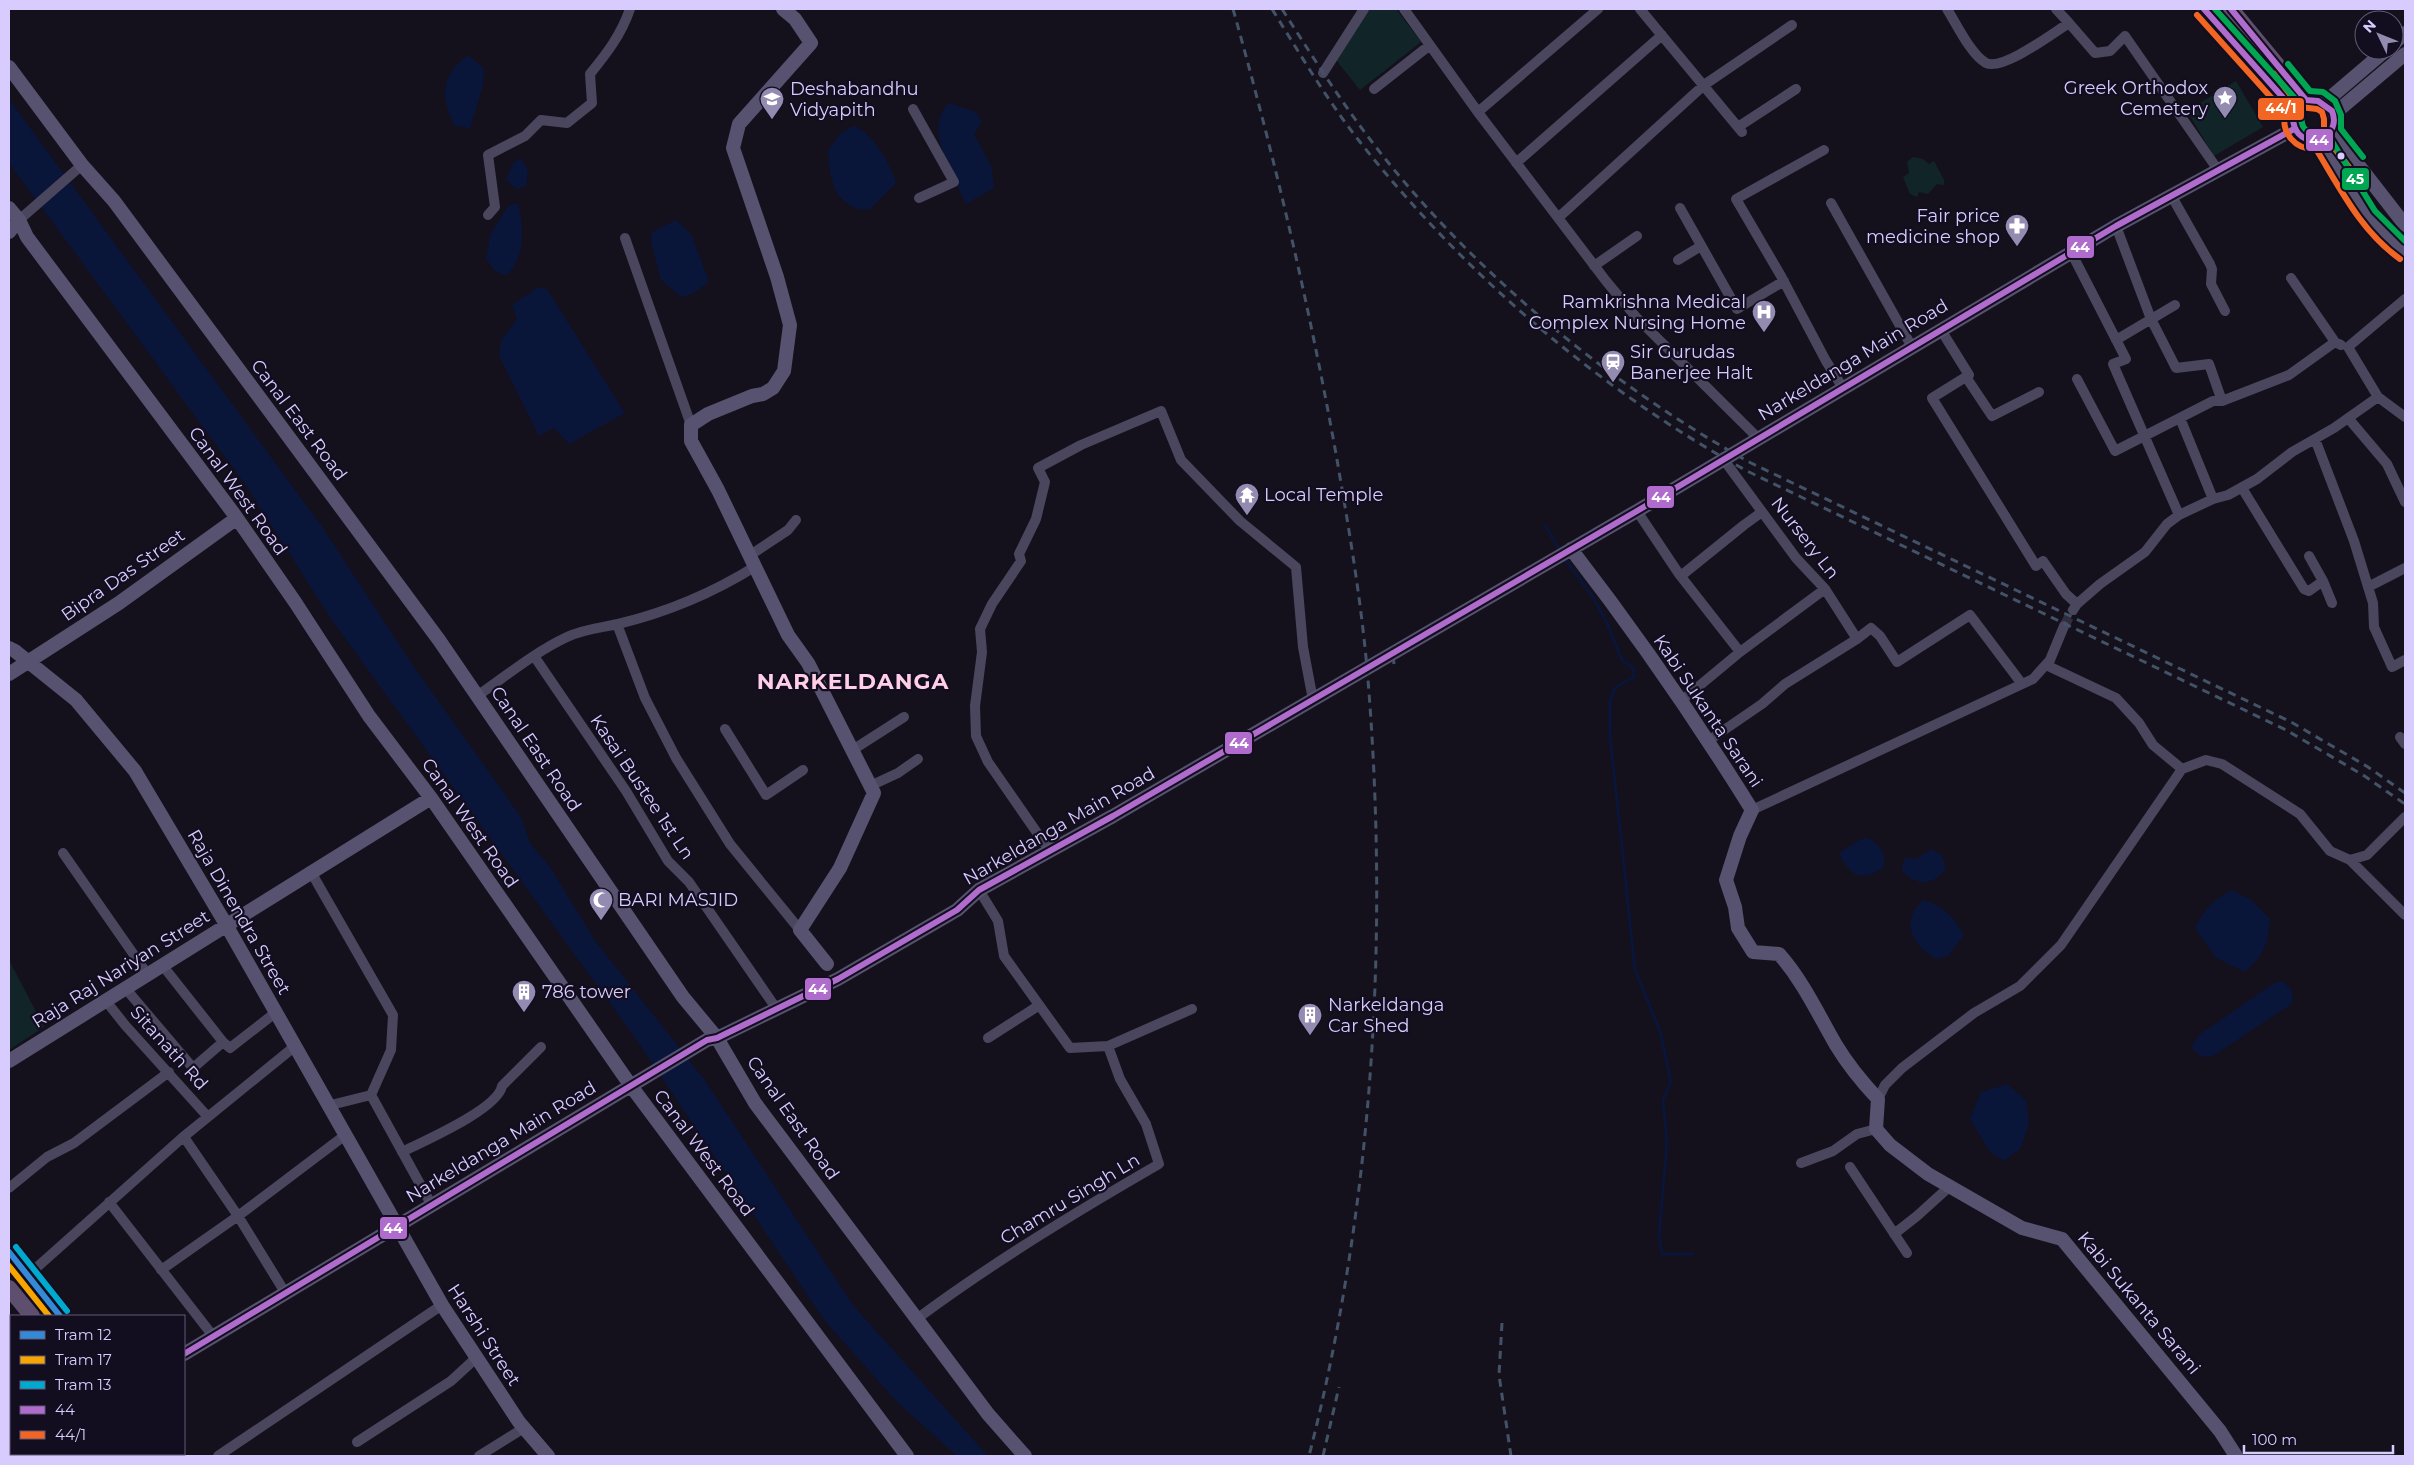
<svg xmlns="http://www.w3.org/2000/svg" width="2414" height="1465" viewBox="0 0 2414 1465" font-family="Montserrat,sans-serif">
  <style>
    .green { fill: #112528 }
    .water { fill: #0a153a }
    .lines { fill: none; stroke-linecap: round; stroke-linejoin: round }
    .stream { stroke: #0a153a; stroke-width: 3 }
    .street-tunnel { stroke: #312d3e; stroke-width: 10; stroke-dasharray: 10 5; stroke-linecap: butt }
    .street { stroke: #4a465d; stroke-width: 10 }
    .secondary { stroke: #575270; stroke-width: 14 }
    .primary { stroke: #5f4f6e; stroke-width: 16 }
    .tram { stroke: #425267; stroke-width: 1 }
    .rail { stroke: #425267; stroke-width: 3; stroke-dasharray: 8 6; stroke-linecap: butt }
    .bus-1-casing { stroke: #130d20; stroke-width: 10 }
    .bus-2-casing { stroke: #130d20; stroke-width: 10 }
    .bus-3-casing { stroke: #130d20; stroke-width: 10 }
    .bus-1 { stroke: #b06ccc; stroke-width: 6 }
    .bus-2 { stroke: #f26522; stroke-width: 6 }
    .bus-3 { stroke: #00a651; stroke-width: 6 }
    .tram-1-casing { stroke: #130d20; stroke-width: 10 }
    .tram-2-casing { stroke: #130d20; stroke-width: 10 }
    .tram-3-casing { stroke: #130d20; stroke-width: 10 }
    .tram-1 { stroke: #338bd7; stroke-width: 6 }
    .tram-2 { stroke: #f7a600; stroke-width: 6 }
    .tram-3 { stroke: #00a9ce; stroke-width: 6 }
    .bus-dot { fill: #d8ccff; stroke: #130d20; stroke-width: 2 }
    .labels { text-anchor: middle; stroke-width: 4.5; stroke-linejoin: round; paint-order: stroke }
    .poi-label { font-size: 18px; fill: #d8ccff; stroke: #130d20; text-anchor: start }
    .street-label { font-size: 18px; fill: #d8ccff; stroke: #130d20 }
    .district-label { font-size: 22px; font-weight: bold; letter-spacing: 1px; fill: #ffcee7; stroke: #130d20 }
    .line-badge { stroke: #130d20; stroke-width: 2 }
    .badge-label { font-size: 14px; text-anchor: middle; font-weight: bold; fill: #fff }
  </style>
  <rect width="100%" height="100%" fill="#14111c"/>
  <path class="green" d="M1369,9H1396L1421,42L1360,90L1336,60Z
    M2236,81L2263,127L2214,156L2187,111Z
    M1913,157L1923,159L1929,164L1934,161L1944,180V185L1937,184L1928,194L1919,192L1917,197L1910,194L1903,177L1909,173L1907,162Z
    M9,960L44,1027L9,1050Z"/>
  <path class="water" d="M468,55L484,68L483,86L470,128L455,126C440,98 440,76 468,55Z
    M9,99L323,528L412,664L521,817L530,843L550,867L596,942L704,1079L853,1305L988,1456H957L898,1403L824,1320L636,1039L331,619L245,484L9,163Z
    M949,103L976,112L982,122L974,134L992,168L994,188L966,204C955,178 922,127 949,103Z
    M853,126C871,130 892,166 896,183L869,210C834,209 829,178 828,150L841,133Z
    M521,158L528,170L526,186L517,189L506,180L513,163Z
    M518,203C524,228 526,257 506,276L494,270L486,259L490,235L508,206Z
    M676,220L691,234L709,281L697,291L682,298L661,280L651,242L652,232Z
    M538,287L547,289L625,413L569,444L554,428L539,436L499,356L501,340L517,319L512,305Z
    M1868,838C1881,846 1887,852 1883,868C1861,883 1850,876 1839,853L1859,840Z
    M1931,849L1942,855L1946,868C1933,888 1915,885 1901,870L1905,858L1916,859Z
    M2231,890L2250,899L2270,919C2268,945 2264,955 2245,972L2216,958L2195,928C2203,910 2213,900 2231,890Z
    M1923,900C1943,905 1954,917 1964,935L1949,955L1937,959C1921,951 1904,933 1913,913C1914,908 1920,904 1923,900Z
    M2283,981L2292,991L2293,1003L2213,1056L2203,1057L2191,1048L2199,1035L2274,983Z
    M2007,1084L2026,1100L2029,1123L2021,1148L2004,1161L1990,1152L1970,1119L1981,1092Z"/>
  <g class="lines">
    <path class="stream" d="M1545,525L1561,552
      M1564,558L1593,597L1607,623L1622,660L1633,668L1634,677L1616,687L1610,700V735L1635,970L1660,1031L1671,1082L1663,1100L1667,1142L1659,1236L1662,1254H1693"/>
    <path class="street-tunnel" d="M2064,626L2073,610"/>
    <path class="street" d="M1404,9L1480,115L1606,281L1636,317L1758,438
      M1640,9L1742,132
      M1947,9C1956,23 1971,55 1986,63C2003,71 2053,33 2069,23L2095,53L2110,51L2125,36L2218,170
      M2056,9L2069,23
      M1323,73L1364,9
      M1374,89L1430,45
      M913,109L954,182L919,198
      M1478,112L1598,9
      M1738,127L1796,89
      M1824,150L1736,199L1781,276L1826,361L1843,388
      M1516,163L1662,35
      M2171,195L2210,264L2212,269L2211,284L2225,311
      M1831,203L1912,347
      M1680,208L1737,309L1784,281
      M488,215L495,207L488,155L525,136L541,120L567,123L592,103L590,74C607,53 621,35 630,9
      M1558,218L1704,85L1792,25
      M19,220L82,165
      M2116,226L2151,319L2176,368L2209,364L2222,401
      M625,238L691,425
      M2071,252L2126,359L2113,364L2179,515
      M1678,260L1701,246
      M1594,266L1637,236
      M2291,278L2335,342L2341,345
      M1941,330L1969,375L1932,398L2036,566L2043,561L2066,594L2077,604
      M2116,340L2175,305
      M1966,377L1992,416L2039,392
      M2077,379L2115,451L2213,401H2222L2289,375L2335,342
      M2378,397L2405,417
      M2180,418L2213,499
      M2348,418L2387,464L2405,502
      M2315,439L2354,541L2373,603L2374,627L2392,667L2405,660
      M1724,460L1796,558L1825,589L1857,639
      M2242,488L2304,589L2309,591L2323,581L2309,556
      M1637,511L1679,574L1740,652
      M749,556L788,530L796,520
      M1682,575L1744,525L1762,512
      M2323,581L2332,603
      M2368,587L2405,568
      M2073,610L2077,604L2100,584L2145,552L2167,524L2179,515L2213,499L2228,495L2257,479L2292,452L2334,428L2378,397L2348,347L2405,299
      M617,624L645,698L676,758L730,844L800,930
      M534,656L626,791L668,861L689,882L776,1008
      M2046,665L2116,698L2139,723L2153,745L2182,769L2206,760L2222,764L2300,814L2330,851L2350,860L2405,915
      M477,696C506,676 535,652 567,637C584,629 600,628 618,624C668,612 713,593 756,566
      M1681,701L1740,652L1825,589
      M725,729L766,795L803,770
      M2400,737L2405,744
      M1708,741L1762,704L1785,684L1857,639L1871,628L1880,636L1897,662L1970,615L2022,684
      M851,751L904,717
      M870,786L898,773L918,759
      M1752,810L2033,679L2050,660L2064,626
      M1049,850L988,762L976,736L975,706L982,652L980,629L992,604L1021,561L1019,554L1036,519L1045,482L1038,468L1081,445L1161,411L1181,460L1240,521L1296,567L1303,647L1313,700
      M63,853L148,975
      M2350,860L2367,855L2405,817
      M311,872L393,1015L391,1050L371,1095L327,1106
      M979,890L998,921L1004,956L1070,1048L1108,1046L1192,1009
      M126,989L193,1068L223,1042L163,966
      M106,1001L125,1025L208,1117
      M988,1038L1038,1006
      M223,1042L230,1048L275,1013
      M371,1095L431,1204
      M1878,1099L1885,1085L1902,1068L1974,1013L2020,986L2061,945L2182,769
      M184,1137L238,1216L286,1294
      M402,1152C424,1141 498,1109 502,1086L541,1047
      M1801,1163L1833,1151L1857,1134L1876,1129
      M1850,1167L1907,1253
      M9,1188L47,1157L74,1143L169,1072
      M109,1202L213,1336
      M1894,1234L1917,1216L1949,1187
      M161,1270L238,1216L344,1136
      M26,1277L182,1138L294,1047
      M918,1318C995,1261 1076,1212 1159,1164L1146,1124L1120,1079L1108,1046
      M357,1442L451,1381L476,1358
      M218,1456L442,1305
      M479,1456L524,1428"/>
    <path class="secondary" d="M783,9L795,19L811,43L739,124L733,148L777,277L790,325L784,371L773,388L763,394L752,396L708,414L691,425V441L718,490L788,635L808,663L874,793L840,868L800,930L827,964
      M2394,43L2405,33
      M9,67L82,165L114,201L439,640L683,997L717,1038L755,1103L988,1414L1025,1456
      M2292 120a21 21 0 1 1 42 0a21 21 0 1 1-42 0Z
      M2325,102L2386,50
      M2334,114L2405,54
      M2332,131L2405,225
      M2321,140C2344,177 2368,229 2405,252
      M9,208L19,220L27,237L234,514L295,602L369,716L431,798L631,1086L907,1456
      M9,232L19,220
      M1571,549C1636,633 1696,720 1752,810L1740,836L1726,880L1735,907L1738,928L1753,952L1779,954C1803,981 1818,1014 1836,1045C1848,1065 1862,1082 1878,1099L1876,1129L1890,1145L1928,1174L2022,1228L2062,1239L2220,1431L2236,1456
      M9,648L15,651L76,700L135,771L224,921L442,1305L519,1422L548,1456
      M9,674L119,603L237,518
      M9,1061L431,798
      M184,1354L707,1040L717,1038L838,979L957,910L979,890L1113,816L1637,511L2116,226L2294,129
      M13,1456L18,1454"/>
    <path class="primary" d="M2204,9L2294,110
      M2231,9L2306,100
      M9,1255L58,1316
      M9,1288L32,1316
      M145,1454L147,1456
      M169,1454L171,1456"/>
    <path class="tram" d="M9,1258L55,1316
      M166,1454L168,1456"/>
    <path class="rail" d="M1233,9C1274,155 1309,304 1336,454C1349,529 1362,605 1368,680C1389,939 1373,1205 1309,1456
      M1272,9C1300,54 1327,100 1360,142C1465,275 1598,389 1747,471L2286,730L2363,775L2405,804
      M1282,9C1309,51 1336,94 1366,134C1464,265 1608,384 1751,463L2291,722L2368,767L2405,793
      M1392,646L1394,664
      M1502,1323L1499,1375L1511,1456
      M1323,1456L1339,1387"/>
    <defs>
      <path id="bus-1" d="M2204,9L2294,110C2290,130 2301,143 2321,140C2332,132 2337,124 2332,111L2318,101L2306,100L2231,9
        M184,1354L707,1040L717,1038L838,979L957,910L979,890L1113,816L1637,511L2116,226L2294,129"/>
      <path id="bus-2" d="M2197,15L2285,113C2281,133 2295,150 2316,149C2341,190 2361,231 2400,259
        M2274,74L2300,107L2317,109L2322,112L2324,119V135L2349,167"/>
      <path id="bus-3" d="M2215,9L2301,105C2304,113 2298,122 2305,129C2312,135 2321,129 2328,135L2375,211L2405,241
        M2288,64L2310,91L2323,92L2335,101L2341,115V129L2363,157"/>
    </defs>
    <use href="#bus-1" class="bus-1-casing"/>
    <use href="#bus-2" class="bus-2-casing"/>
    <use href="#bus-3" class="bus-3-casing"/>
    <use href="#bus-1" class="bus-1"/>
    <use href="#bus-2" class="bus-2"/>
    <use href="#bus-3" class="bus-3"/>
    <defs>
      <path id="tram-1" d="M9,1252L60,1316"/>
      <path id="tram-2" d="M9,1266L49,1316"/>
      <path id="tram-3" d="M16,1247L67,1311"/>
    </defs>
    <use href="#tram-1" class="tram-1-casing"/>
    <use href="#tram-2" class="tram-2-casing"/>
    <use href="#tram-3" class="tram-3-casing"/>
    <use href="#tram-1" class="tram-1"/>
    <use href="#tram-2" class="tram-2"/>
    <use href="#tram-3" class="tram-3"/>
  </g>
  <defs>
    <symbol id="sight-pin" viewBox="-11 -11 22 30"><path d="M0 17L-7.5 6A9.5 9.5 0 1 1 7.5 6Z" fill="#938bb0" stroke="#130d20"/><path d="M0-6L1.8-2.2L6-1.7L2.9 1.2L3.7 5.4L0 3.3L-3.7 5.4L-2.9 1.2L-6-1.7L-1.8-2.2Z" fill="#fff"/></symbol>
    <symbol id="school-pin" viewBox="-11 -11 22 30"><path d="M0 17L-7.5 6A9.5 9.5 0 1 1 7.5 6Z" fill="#938bb0" stroke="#130d20"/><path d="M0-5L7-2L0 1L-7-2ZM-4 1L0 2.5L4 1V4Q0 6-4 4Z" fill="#fff"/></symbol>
    <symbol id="pharmacy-pin" viewBox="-11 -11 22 30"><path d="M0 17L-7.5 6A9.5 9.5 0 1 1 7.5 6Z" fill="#938bb0" stroke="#130d20"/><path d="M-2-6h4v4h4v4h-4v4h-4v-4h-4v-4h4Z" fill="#fff"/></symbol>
    <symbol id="hospital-pin" viewBox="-11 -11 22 30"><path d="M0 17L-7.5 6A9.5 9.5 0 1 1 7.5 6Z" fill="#938bb0" stroke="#130d20"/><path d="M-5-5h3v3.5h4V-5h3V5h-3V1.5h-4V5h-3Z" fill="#fff"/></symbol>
    <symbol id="station-pin" viewBox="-11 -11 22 30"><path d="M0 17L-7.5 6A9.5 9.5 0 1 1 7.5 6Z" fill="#938bb0" stroke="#130d20"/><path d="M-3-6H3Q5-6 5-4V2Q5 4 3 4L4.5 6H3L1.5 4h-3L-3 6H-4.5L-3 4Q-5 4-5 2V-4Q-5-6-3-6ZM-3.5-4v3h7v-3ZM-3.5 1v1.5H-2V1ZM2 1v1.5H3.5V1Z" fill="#fff"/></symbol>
    <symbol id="temple-pin" viewBox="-11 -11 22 30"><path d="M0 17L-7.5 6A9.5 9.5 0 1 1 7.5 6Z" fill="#938bb0" stroke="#130d20"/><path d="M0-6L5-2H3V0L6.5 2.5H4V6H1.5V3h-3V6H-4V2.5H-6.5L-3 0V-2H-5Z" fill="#fff"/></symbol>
    <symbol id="mosque-pin" viewBox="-11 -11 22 30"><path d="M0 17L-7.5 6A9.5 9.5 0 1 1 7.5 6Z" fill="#938bb0" stroke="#130d20"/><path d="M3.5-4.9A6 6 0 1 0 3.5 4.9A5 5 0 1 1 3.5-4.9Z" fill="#fff"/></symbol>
    <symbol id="building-pin" viewBox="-11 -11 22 30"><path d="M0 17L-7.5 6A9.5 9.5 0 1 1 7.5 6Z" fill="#938bb0" stroke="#130d20"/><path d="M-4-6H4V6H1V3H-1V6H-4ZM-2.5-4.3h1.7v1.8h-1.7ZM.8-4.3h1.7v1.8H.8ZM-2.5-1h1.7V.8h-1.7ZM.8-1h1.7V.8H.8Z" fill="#fff"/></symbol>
  </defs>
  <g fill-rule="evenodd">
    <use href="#sight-pin" x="2211" y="84" width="28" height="38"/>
    <use href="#school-pin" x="758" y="85" width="28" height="38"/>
    <use href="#pharmacy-pin" x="2003" y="212" width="28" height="38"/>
    <use href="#hospital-pin" x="1750" y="298" width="28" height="38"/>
    <use href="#station-pin" x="1599" y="348" width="28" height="38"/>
    <use href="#temple-pin" x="1233" y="481" width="28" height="38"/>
    <use href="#mosque-pin" x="587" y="886" width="28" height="38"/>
    <use href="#building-pin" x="510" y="978" width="28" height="38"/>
    <use href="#building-pin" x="1296" y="1001" width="28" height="38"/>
  </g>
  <circle class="bus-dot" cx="2341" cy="156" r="4.5"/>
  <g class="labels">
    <g class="poi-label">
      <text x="2208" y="94" text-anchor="end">Greek Orthodox<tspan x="2208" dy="21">Cemetery</tspan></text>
      <text x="790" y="95">Deshabandhu<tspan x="790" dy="21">Vidyapith</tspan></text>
      <text x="2000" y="222" text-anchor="end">Fair price<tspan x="2000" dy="21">medicine shop</tspan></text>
      <text x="1746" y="308" text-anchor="end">Ramkrishna Medical<tspan x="1746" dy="21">Complex Nursing Home</tspan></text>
      <text x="1630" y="358">Sir Gurudas<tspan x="1630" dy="21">Banerjee Halt</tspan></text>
      <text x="1264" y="501">Local Temple</text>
      <text x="618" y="906">BARI MASJID</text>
      <text x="542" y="998">786 tower</text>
      <text x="1328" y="1011">Narkeldanga<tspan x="1328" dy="21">Car Shed</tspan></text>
    </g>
    <g class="street-label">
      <text transform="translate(1853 360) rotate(-31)" y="6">Narkeldanga Main Road</text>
      <text transform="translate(299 420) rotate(53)" y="6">Canal East Road</text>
      <text transform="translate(238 491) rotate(54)" y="6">Canal West Road</text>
      <text transform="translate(1805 538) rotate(52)" y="6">Nursery Ln</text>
      <text transform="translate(123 575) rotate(-35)" y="6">Bipra Das Street</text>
      <text transform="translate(1708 711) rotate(56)" y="6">Kabi Sukanta Sarani</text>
      <text transform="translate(536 749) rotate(56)" y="6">Canal East Road</text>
      <text transform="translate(642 787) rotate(56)" y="6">Kasai Bustee 1st Ln</text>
      <text transform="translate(470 823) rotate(55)" y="6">Canal West Road</text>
      <text transform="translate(1059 826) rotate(-30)" y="6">Narkeldanga Main Road</text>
      <text transform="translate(239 912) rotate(60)" y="6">Raja Dinendra Street</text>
      <text transform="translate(121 969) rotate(-32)" y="6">Raja Raj Nariyan Street</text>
      <text transform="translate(169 1048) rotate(48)" y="6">Sitanath Rd</text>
      <text transform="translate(793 1118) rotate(55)" y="6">Canal East Road</text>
      <text transform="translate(501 1142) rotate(-31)" y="6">Narkeldanga Main Road</text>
      <text transform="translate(704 1153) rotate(53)" y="6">Canal West Road</text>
      <text transform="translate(1070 1199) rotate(-31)" y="6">Chamru Singh Ln</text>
      <text transform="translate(2139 1303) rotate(50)" y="6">Kabi Sukanta Sarani</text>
      <text transform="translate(484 1335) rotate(57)" y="6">Harshi Street</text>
    </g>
    <g class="district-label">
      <text x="853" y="689">NARKELDANGA</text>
    </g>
  </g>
  <g class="line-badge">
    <rect x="2257" y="97" width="48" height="24" rx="5" fill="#f26522"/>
    <rect x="2305" y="128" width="29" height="24" rx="5" fill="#b06ccc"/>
    <rect x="2341" y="167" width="29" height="24" rx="5" fill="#00a651"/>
    <rect x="2066" y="235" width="29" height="24" rx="5" fill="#b06ccc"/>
    <rect x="1646" y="485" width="29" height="24" rx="5" fill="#b06ccc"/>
    <rect x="1224" y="731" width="29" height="24" rx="5" fill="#b06ccc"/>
    <rect x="804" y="977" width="28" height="24" rx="5" fill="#b06ccc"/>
    <rect x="379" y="1216" width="29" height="24" rx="5" fill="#b06ccc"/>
  </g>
  <g class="badge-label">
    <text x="2281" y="113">44/1</text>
    <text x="2319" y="145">44</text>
    <text x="2355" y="184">45</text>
    <text x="2080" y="252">44</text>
    <text x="1661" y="502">44</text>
    <text x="1239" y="748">44</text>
    <text x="818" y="994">44</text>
    <text x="393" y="1233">44</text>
  </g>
  <rect width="2414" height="1465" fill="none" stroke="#d8ccff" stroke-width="20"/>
  <rect x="10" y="1315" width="175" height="140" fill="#130d20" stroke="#625979"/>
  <rect x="20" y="1331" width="25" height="8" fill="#338bd7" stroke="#625979"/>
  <text x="55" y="1340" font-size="15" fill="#d8ccff">Tram 12</text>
  <rect x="20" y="1356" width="25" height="8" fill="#f7a600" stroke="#625979"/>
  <text x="55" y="1365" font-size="15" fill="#d8ccff">Tram 17</text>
  <rect x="20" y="1381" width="25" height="8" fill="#00a9ce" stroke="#625979"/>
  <text x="55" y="1390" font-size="15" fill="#d8ccff">Tram 13</text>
  <rect x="20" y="1406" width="25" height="8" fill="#b06ccc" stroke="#625979"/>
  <text x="55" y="1415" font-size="15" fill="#d8ccff">44</text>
  <rect x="20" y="1431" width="25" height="8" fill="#f26522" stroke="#625979"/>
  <text x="55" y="1440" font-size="15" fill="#d8ccff">44/1</text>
  <g transform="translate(2379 35) rotate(313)"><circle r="24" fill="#130d20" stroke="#625979"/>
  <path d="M0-4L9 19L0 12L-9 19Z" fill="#938bb0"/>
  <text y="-8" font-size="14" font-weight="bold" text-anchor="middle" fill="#d8ccff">N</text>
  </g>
  <path d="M2244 1445v8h149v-8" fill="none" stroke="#d8ccff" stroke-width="2.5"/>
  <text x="2252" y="1445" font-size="15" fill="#d8ccff" stroke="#130d20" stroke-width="4" paint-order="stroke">100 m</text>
</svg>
